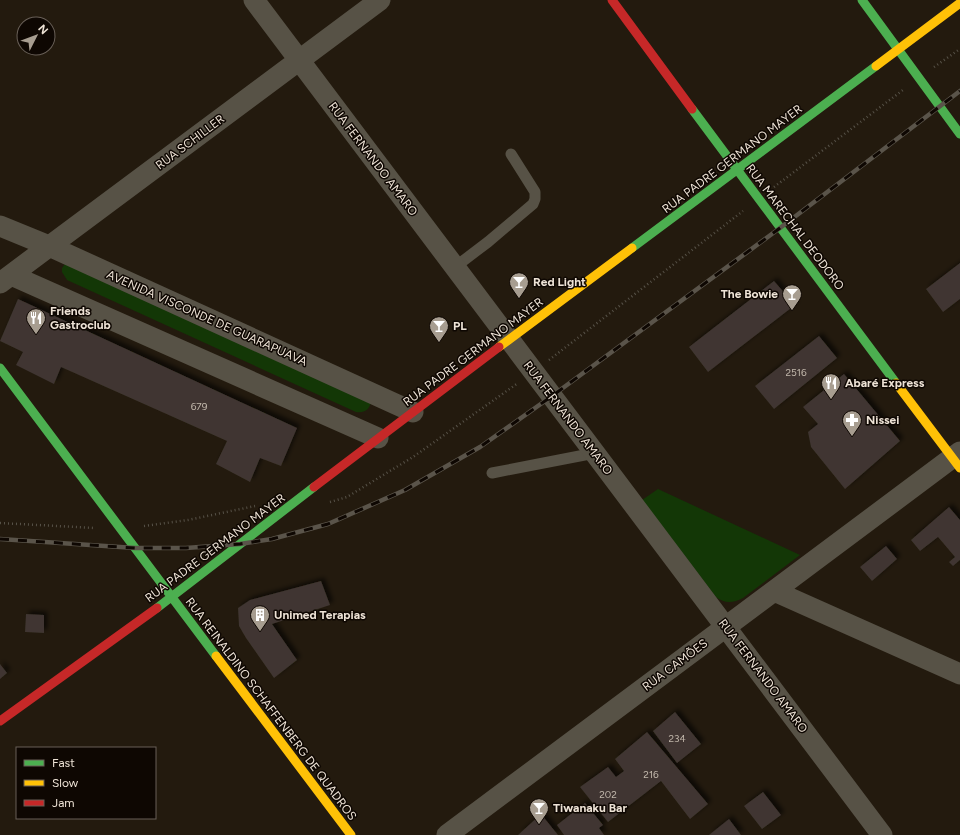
<svg xmlns="http://www.w3.org/2000/svg" width="960" height="835" viewBox="0 0 960 835" font-family="Figtree,sans-serif">
  <style>
    .green { fill: #133706 }
    .building { fill: #3f3630; filter: url(#shadow) }
    .lines { fill: none; stroke-linecap: round; stroke-linejoin: round }
    .path { stroke: #575248; stroke-width: 2.5; stroke-dasharray: 1 3; stroke-linecap: butt }
    .lane { stroke: #575246; stroke-width: 11 }
    .street { stroke: #575246; stroke-width: 21 }
    .fast { stroke: #4caf50; stroke-width: 9 }
    .slow { stroke: #ffc107; stroke-width: 9 }
    .jam { stroke: #c62828; stroke-width: 9 }
    .rail-casing { stroke: #5a544a; stroke-width: 4.5 }
    .rail { stroke: #0e0702; stroke-width: 3; stroke-dasharray: 9; stroke-linecap: butt }
    .labels { text-anchor: middle; stroke-width: 3; stroke-linejoin: round; paint-order: stroke }
    .number-label { font-size: 10px; fill: #c2b8ac }
    .street-label { font-size: 12px; fill: #eee3d6; stroke: #0e0702 }
    .poi-label { font-size: 12px; font-weight: bold; fill: #eee3d6; stroke: #0e0702; text-anchor: start }
  </style>
  <defs>
    <filter id="shadow"><feDropShadow dx="3.5" dy="-3.5" stdDeviation="2" flood-color="#0009"/></filter>
  </defs>
  <rect width="100%" height="100%" fill="#231a0e"/>
  <path class="green" d="M65,264L371,402C369,410 365,413 356,412L67,280L62,272V268Z
    M658,489L800,555L743,598C733,603 725,604 716,597L642,500Z"/>
  <path class="building" d="M960,263V299L943,312L926,289Z
    M774,281L795,305L708,372L689,347Z
    M18,299L297,428L281,466L260,458L250,482L216,464L227,441L61,367L54,384L16,365L23,352L0,341Z
    M819,336L837,358L774,409L755,386Z
    M844,374L900,441L845,489L811,447L808,432L818,424L803,407Z
    M949,507L960,520V560L953,566L949,562L955,557L938,537L920,551L911,540Z
    M886,546L897,559L872,581L860,567Z
    M321,581L330,605L272,624L297,660L274,678L246,638L239,626L238,608L250,600Z
    M26,614L44,615V633L25,632Z
    M0,664L7,673L0,679Z
    M675,712L701,744L677,763L653,731Z
    M647,732L708,804L690,819L661,781L608,822L580,787L608,767L616,777L624,771L615,759Z
    M763,792L781,815L762,829L744,806Z
    M585,803L603,825L599,828L604,835H564L557,825Z
    M541,814L558,835H518Z
    M729,819L741,835H709Z"/>
  <g class="lines">
    <path class="path" d="M934,67L960,49
      M774,187L903,90
      M549,360L743,211
      M330,502L347,497L413,457L518,383
      M0,523L95,528
      M144,526L188,520L255,506"/>
    <path class="lane" d="M455,267L488,242L533,204L535,199V192L511,154
      M492,473L595,453"/>
    <path class="street" d="M254,0L882,835
      M0,226L49,246L413,412
      M11,275L378,438
      M0,283L380,0
      M774,591L960,674
      M447,835L960,452"/>
    <path class="fast" d="M862,0L960,134
      M692,109L896,383
      M632,248L876,66
      M0,368L216,656
      M157,608L314,487"/>
    <path class="slow" d="M876,66L960,3
      M499,347L632,248
      M896,383L960,468
      M216,656L351,835"/>
    <path class="jam" d="M612,0L692,109
      M314,487L499,347
      M0,721L157,608"/>
    <defs>
      <path id="rail" d="M0,539L135,548H186L240,544L272,539L328,524L405,490L480,447L552,396L780,228L960,91"/>
    </defs>
    <use href="#rail" class="rail-casing"/>
    <use href="#rail" class="rail"/>
  </g>
  <defs>
    <symbol id="bar-pin" viewBox="-11 -11 22 30"><path d="M0 17L-7.5 6A9.5 9.5 0 1 1 7.5 6Z" fill="#a79d90" stroke="#0e0702"/><path d="M-6-5H6L.8 .8V4.5H3.5V6h-7V4.5H-.8V.8Z" fill="#fff"/></symbol>
    <symbol id="restaurant-pin" viewBox="-11 -11 22 30"><path d="M0 17L-7.5 6A9.5 9.5 0 1 1 7.5 6Z" fill="#a79d90" stroke="#0e0702"/><path d="M-5-6h1v4h1v-4h1v4h1v-4h1v5L-1.5 .5V6h-2V.5L-5-1ZM5-6V6H3V1.5H1.5Q1.5-4 5-6Z" fill="#fff"/></symbol>
    <symbol id="pharmacy-pin" viewBox="-11 -11 22 30"><path d="M0 17L-7.5 6A9.5 9.5 0 1 1 7.5 6Z" fill="#a79d90" stroke="#0e0702"/><path d="M-2-6h4v4h4v4h-4v4h-4v-4h-4v-4h4Z" fill="#fff"/></symbol>
    <symbol id="building-pin" viewBox="-11 -11 22 30"><path d="M0 17L-7.5 6A9.5 9.5 0 1 1 7.5 6Z" fill="#a79d90" stroke="#0e0702"/><path d="M-4-6H4V6H1V3H-1V6H-4ZM-2.5-4.3h1.7v1.8h-1.7ZM.8-4.3h1.7v1.8H.8ZM-2.5-1h1.7V.8h-1.7ZM.8-1h1.7V.8H.8Z" fill="#fff"/></symbol>
  </defs>
  <g fill-rule="evenodd">
    <use href="#bar-pin" x="508" y="271" width="22" height="30"/>
    <use href="#bar-pin" x="781" y="283" width="22" height="30"/>
    <use href="#restaurant-pin" x="25" y="307" width="22" height="30"/>
    <use href="#bar-pin" x="428" y="315" width="22" height="30"/>
    <use href="#restaurant-pin" x="820" y="372" width="22" height="30"/>
    <use href="#pharmacy-pin" x="841" y="409" width="22" height="30"/>
    <use href="#building-pin" x="249" y="604" width="22" height="30"/>
    <use href="#bar-pin" x="528" y="797" width="22" height="30"/>
  </g>
  <g class="labels">
    <g class="number-label">
      <text x="796" y="376">2516</text>
      <text x="199" y="410">679</text>
      <text x="677" y="742">234</text>
      <text x="651" y="778">216</text>
      <text x="608" y="798">202</text>
    </g>
    <g class="street-label">
      <text transform="translate(190 142) rotate(-37)" y="4">RUA SCHILLER</text>
      <text transform="translate(373 159) rotate(53)" y="4">RUA FERNANDO AMARO</text>
      <text transform="translate(732 159) rotate(-37)" y="4">RUA PADRE GERMANO MAYER</text>
      <text transform="translate(795 227) rotate(53)" y="4">RUA MARECHAL DEODORO</text>
      <text transform="translate(207 318) rotate(24)" y="4">AVENIDA VISCONDE DE GUARAPUAVA</text>
      <text transform="translate(473 352) rotate(-37)" y="4">RUA PADRE GERMANO MAYER</text>
      <text transform="translate(568 418) rotate(53)" y="4">RUA FERNANDO AMARO</text>
      <text transform="translate(215 548) rotate(-37)" y="4">RUA PADRE GERMANO MAYER</text>
      <text transform="translate(675 665) rotate(-37)" y="4">RUA CAMÕES</text>
      <text transform="translate(763 676) rotate(53)" y="4">RUA FERNANDO AMARO</text>
      <text transform="translate(271 709) rotate(53)" y="4">RUA REINALDINO SCHAFFENBERG DE QUADROS</text>
    </g>
    <g class="poi-label">
      <text x="533" y="286">Red Light</text>
      <text x="778" y="298" text-anchor="end">The Bowie</text>
      <text x="50" y="315">Friends<tspan x="50" dy="14">Gastroclub</tspan></text>
      <text x="453" y="330">PL</text>
      <text x="845" y="387">Abaré Express</text>
      <text x="866" y="424">Nissei</text>
      <text x="274" y="619">Unimed Terapias</text>
      <text x="553" y="812">Tiwanaku Bar</text>
    </g>
  </g>
  <rect x="16" y="747" width="140" height="72" fill="#0e0702" stroke="#685f57"/>
  <rect x="24" y="760" width="20" height="6" fill="#4caf50" stroke="#685f57"/>
  <text x="52" y="767" font-size="12" fill="#eee3d6">Fast</text>
  <rect x="24" y="780" width="20" height="6" fill="#ffc107" stroke="#685f57"/>
  <text x="52" y="787" font-size="12" fill="#eee3d6">Slow</text>
  <rect x="24" y="800" width="20" height="6" fill="#c62828" stroke="#685f57"/>
  <text x="52" y="807" font-size="12" fill="#eee3d6">Jam</text>
  <g transform="translate(36 36) rotate(48)"><circle r="19" fill="#0e0702" stroke="#685f57"/>
  <path d="M0-3L7 15L0 10L-7 15Z" fill="#a79d90"/>
  <text y="-6" font-size="11" font-weight="bold" text-anchor="middle" fill="#eee3d6">N</text>
  </g>
</svg>
